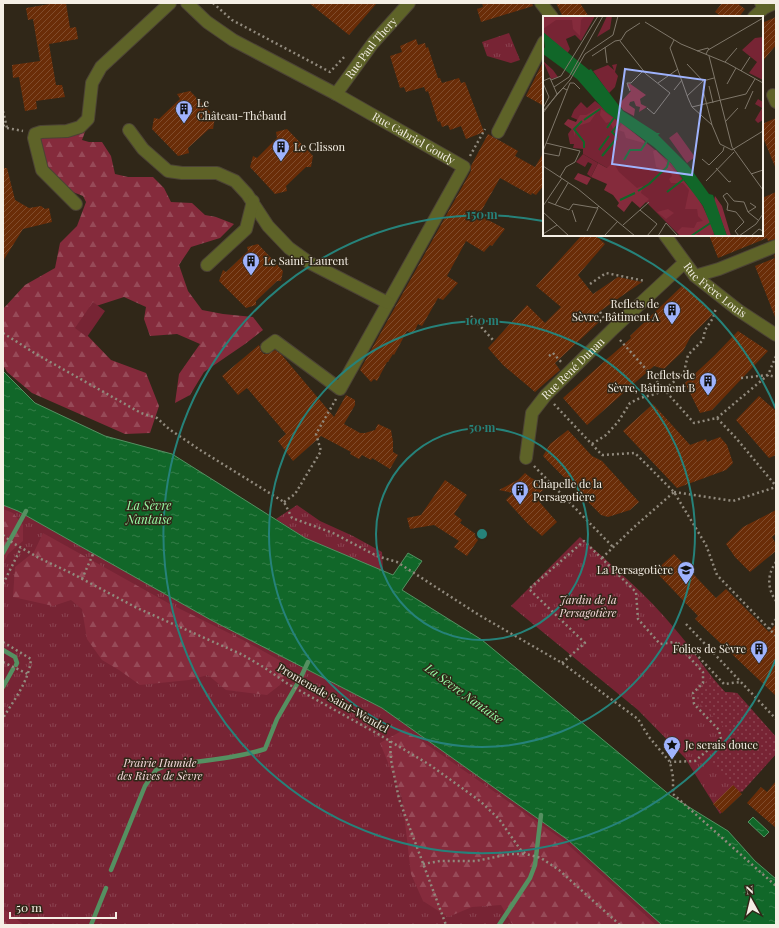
<svg xmlns="http://www.w3.org/2000/svg" width="779" height="928" viewBox="0 0 779 928" font-family="'Playfair Display',serif">
  <style>
    .grass { fill: url(#grass-tufts) }
    .forest { fill: url(#forest-firs) }
    .garden { fill: url(#garden-dots) }
    .pitch { fill: #772434 }
    .water { fill: url(#water-ripples); stroke: #559061 }
    .lines { fill: none; stroke-linecap: round; stroke-linejoin: round }
    .stream { stroke: #559061; stroke-width: 4.5 }
    .building { fill: url(#building-hatch) }
    .minor-casing { stroke: #4c4335; stroke-width: 14 }
    .path { stroke: #918a7d; stroke-width: 2.5; stroke-dasharray: 2 3; stroke-linecap: butt }
    .minor { stroke: #5e6328; stroke-width: 12 }
    .ring { fill: none; stroke: #26827a; stroke-width: 2 }
    .labels { text-anchor: middle; stroke-width: 3; stroke-linejoin: round; paint-order: stroke }
    .street-label { font-size: 11px; fill: #f5efe5; stroke: #302718 }
    .poi-label { font-size: 11px; fill: #f5efe5; stroke: #302718; text-anchor: start }
    .park-label { font-size: 11px; font-style: italic; fill: #f7dbdd; stroke: #302718 }
    .water-label { font-size: 12px; font-style: italic; fill: #97fda6; stroke: #302718 }
    .inset-river { fill: none; stroke: #116729; stroke-width: 2 }
    .inset-road { fill: none; stroke: #7f776a; stroke-width: 1 }
    .view { fill: #9fb3fd; fill-opacity: 0.15; stroke: #9fb3fd; stroke-width: 2 }
    .inset-edge { fill: none; stroke: #f5efe5; stroke-width: 2 }
    .centre { fill: #26827a; stroke: #302718; stroke-width: 2 }
    .ring-label { font-size: 12px; text-anchor: middle; font-weight: bold; fill: #26827a; stroke: #302718; stroke-width: 3; stroke-linejoin: round; paint-order: stroke }
  </style>
  <defs>
    <pattern id="grass-tufts" width="24" height="20" patternUnits="userSpaceOnUse"><rect width="24" height="20" fill="#772434"/><path d="M3 7l-1-3M5 7V3M7 7l1-3M15 17l-1-3M17 17v-4M19 17l1-3" fill="none" stroke="#8b4451"/></pattern>
    <pattern id="forest-firs" width="22" height="20" patternUnits="userSpaceOnUse"><rect width="22" height="20" fill="#852b3c"/><path d="M5 1l3.5 6h-7zM16 11l3.5 6h-7z" fill="#974a58"/></pattern>
    <pattern id="garden-dots" width="8" height="8" patternUnits="userSpaceOnUse"><rect width="8" height="8" fill="#772434"/><path d="M2 2h.1M6 6h.1" fill="none" stroke="#8b4451" stroke-width="1.8" stroke-linecap="round"/></pattern>
    <pattern id="water-ripples" width="26" height="14" patternUnits="userSpaceOnUse"><rect width="26" height="14" fill="#116729"/><path d="M2 4q2-2 4 0t4 0M15 11q2-2 4 0t4 0" fill="none" stroke="#347d48"/></pattern>
    <pattern id="building-hatch" width="6" height="6" patternUnits="userSpaceOnUse"><rect width="6" height="6" fill="#6a2d08"/><path d="M-1 1l2-2M0 6l6-6M5 7l2-2" fill="none" stroke="#804c2c"/></pattern>
  </defs>
  <rect width="100%" height="100%" fill="#302718"/>
  <path class="grass" d="M509,33L520,60L511,63L487,56L482,42Z
    M3,505L18,511L211,620L382,708L568,840L662,925H3Z
    M297,505L320,521L353,536L382,552L383,571L305,538L276,519Z
    M580,537C613,566 647,595 675,629C693,649 706,672 725,692L737,693L776,737V754L720,814L685,758L638,710L511,606Z"/>
  <path class="forest" d="M61,129L85,132L82,140L89,142H102L111,156L115,174L128,177H153L164,188L171,202L192,203L205,215L216,217L234,224L220,238L191,247L179,265L188,291L202,310L223,314L253,317L263,330L245,344L204,372L190,395L175,403L179,374L200,344L177,334L150,336L144,319L146,307L124,297L90,308L85,333L111,360L146,373L159,406L150,433L125,434L32,393L7,372L3,365V309L25,285L55,268L60,243L77,226L86,202L83,196L50,183L38,138Z
    M3,509L13,513L23,525V541L8,554L3,564Z
    M43,533L170,604L243,640L281,661L285,674L280,685L267,695L226,690L208,675L189,680L140,685L119,670L102,660L87,639L82,609L71,600L53,606L13,597L15,567L34,552Z
    M405,729L563,840L656,925H515L512,924L501,905L472,907L448,917L423,901L411,874L402,797L380,743Z
    M5,910L24,925H3V911Z"/>
  <path class="garden" d="M711,677L725,692L737,693L776,737V754L742,792L707,760L732,735L697,701L696,691Z"/>
  <path class="pitch" d="M93,302L105,311L87,337L75,328Z"/>
  <path class="water" d="M3,371L35,403L105,436L172,454L305,538L393,575L408,553L422,561L402,590L482,640L671,796L728,831L755,861L776,879V925H662L568,840L382,708L211,620L18,511L3,505Z
    M753,817L769,832L764,837L748,822Z"/>
  <g class="lines">
    <path class="stream" d="M3,553L26,511
      M3,650L15,657L17,663L16,665
      M3,687L13,669
      M111,870L145,786L156,770L165,766C198,761 233,759 265,749L277,719L300,679L308,662
      M91,925L106,888
      M499,925L530,878L535,865L541,815"/>
  </g>
  <path class="building" d="M56,3H66L70,28L76,27L78,39L49,44L56,85H62L65,97L36,101L37,109L25,111L19,77L13,78L12,65L40,61L33,19L28,20L26,8Z
    M309,3H377L349,35Z
    M482,3H532L533,6L481,22L477,9L483,7Z
    M556,3H580L589,17H563Z
    M722,3H737L745,9L739,17H722L715,12Z
    M776,17V45L762,62V23Z
    M416,39L418,45L425,43L426,48L428,47L438,78H440L442,83L459,78L461,83L465,82L484,132L466,139L461,126L450,130L448,125L442,127L440,121L438,122L428,91L426,92L424,87L406,92L404,87L400,88L390,56L402,52L400,46Z
    M544,60V106L526,96Z
    M190,91L215,117L213,129H209L188,148L189,153L178,156L152,129L154,118L159,119L180,99L177,94Z
    M776,118V169L762,135V124Z
    M287,129L313,156L311,167H306L286,186L287,191L275,194L250,167L253,156L257,158L277,138L276,132Z
    M488,134L518,151L515,156L535,167L544,152V185L536,195L532,193L531,195L500,178L479,215L505,229L492,246L490,245L484,252L466,241L447,276L458,283L443,300L438,298L422,326L418,324L413,334L407,331L394,355L393,354L388,362H387L377,381L374,379L371,382L360,370L471,171V166Z
    M3,168H7L15,200L29,208L41,206L45,209L49,208L52,222L23,229L3,261Z
    M776,192V239L768,241L767,238L718,258L709,235H762V198Z
    M582,235H595L605,244L578,275L593,294L618,277L642,282L593,316L599,322L555,363L560,370L535,392L503,365L488,348L527,305L545,323L561,307L536,286Z
    M258,244L283,271L281,281H277L256,301V305L246,308L219,281L223,270L226,272L248,251L247,247Z
    M776,254V317H775L755,266L775,258L774,255Z
    M683,285L713,314L691,336L683,351L664,369L654,366L587,425L563,398L631,338L630,336Z
    M738,331L768,351L712,410L700,413L685,383L715,355Z
    M259,345L261,351L264,354H268L275,350L281,354L334,417L346,395L355,400V405L344,424L360,433H365L375,430L378,424L391,430L393,442V452L398,455L390,469L372,458L371,460L362,455L359,459L350,454L351,452L321,436L293,461L278,441L286,434L247,388L238,395L222,376Z
    M759,396L776,411V455L769,458L736,420Z
    M653,404L690,445L706,439L707,442L720,437L727,445L733,463L726,470L677,488L623,431Z
    M568,430L592,456L602,461L639,502L630,510L608,517L601,515L543,456L550,444Z
    M525,473L531,478L536,480V482L543,490L535,497L557,522L542,536L528,524L506,500L513,493L499,490L518,480Z
    M445,480L467,495L454,514L462,520L460,523L477,535L478,540L467,556L454,547L459,541L434,525L410,529L407,518L421,515Z
    M776,510V534L772,537L776,544V551L750,572L735,557L726,544L743,527Z
    M674,554L716,598L726,589L769,632L776,624V696L695,619L698,616L655,571Z
    M776,781V828L747,803L761,787L767,792Z
    M733,785L742,794L722,813L713,804Z"/>
  <g class="lines">
    <defs>
      <g id="minor">
        <path id="s1" d="M187,3L207,22L233,40L336,94L464,167L340,389L275,341L267,347"/>
        <path d="M541,3L552,17"/>
        <path d="M761,3L764,8L775,3"/>
        <path d="M754,17L764,8"/>
        <path id="s2" d="M336,94L373,43L409,3"/>
        <path d="M773,95L776,102"/>
        <path d="M129,130L143,149L168,171L182,173H217L235,181L247,194L268,226L289,248L310,263L388,303"/>
        <path d="M498,132L544,42"/>
        <path d="M76,204L42,170L34,138L35,134L41,132L67,131L80,127L88,119L92,83L101,67L170,3"/>
        <path id="s3" d="M665,235L695,276L738,310L776,335"/>
        <path d="M207,265L246,229L253,201"/>
        <path d="M695,276L719,269L776,246"/>
        <path id="s4" d="M526,458L532,413L546,395L612,330L684,263"/>
      </g>
    </defs>
    <use href="#minor" class="minor-casing"/>
    <path class="path" d="M213,3L232,20L330,72L346,55
      M3,111L7,128
      M3,125L7,128L23,131
      M470,156L485,129
      M590,284L606,273L645,281
      M600,312L605,320
      M471,316L494,341
      M3,333L36,354L141,413L157,418L169,429L200,450L284,502L292,518L333,533L377,556L397,562L479,615L562,663L638,719L649,737L670,762L673,777V794L776,886
      M620,340L694,423L717,418L736,438L776,486
      M549,356L553,353L562,363
      M741,378L768,375L776,377
      M554,404L602,455L635,453L674,492L706,545L717,575L776,636
      M717,418L768,375L776,356
      M592,444L606,435L618,422L630,403L640,398L656,394L665,389L677,379L684,372L688,355L703,340L705,330L713,318L716,308
      M534,466L613,547
      M674,492L733,501L776,487
      M284,502L295,494L321,451L316,434L336,399
      M3,535L13,543L39,558L71,573L137,608L243,655L265,668L288,684L378,734L430,765L480,801L499,819L520,849L526,854L541,858L559,870L620,925
      M602,558L633,528L674,492
      M776,562C767,575 767,588 776,601
      M82,579L94,552
      M3,584L21,548
      M686,624L776,719
      M769,629L776,619
      M3,642L31,659C29,681 14,700 3,718
      M678,643L694,652L724,684L741,682
      M3,662L28,674
      M562,663L585,643L529,589L584,541L636,592L638,619L660,644L675,642L703,672V683L693,693L694,704L719,730L721,739L695,761L670,762
      M390,741L391,760L399,799L446,925
      M423,864L440,861H476L510,854H525"/>
    <use href="#minor" class="minor"/>
  </g>
  <g class="ring">
    <circle cx="482" cy="534" r="106"/>
    <circle cx="482" cy="534" r="213"/>
    <path d="M776 659A319 319 0 1 1 543 221M594 235A319 319 0 0 1 776 409"/>
  </g>
  <defs>
    <symbol id="building-pin" viewBox="-11 -11 22 30"><path d="M0 17L-7.5 6A9.5 9.5 0 1 1 7.5 6Z" fill="#9fb3fd" stroke="#302718"/><path d="M-4-6H4V6H1V3H-1V6H-4ZM-2.5-4.3h1.7v1.8h-1.7ZM.8-4.3h1.7v1.8H.8ZM-2.5-1h1.7V.8h-1.7ZM.8-1h1.7V.8H.8Z" fill="#111"/></symbol>
    <symbol id="school-pin" viewBox="-11 -11 22 30"><path d="M0 17L-7.5 6A9.5 9.5 0 1 1 7.5 6Z" fill="#9fb3fd" stroke="#302718"/><path d="M0-5L7-2L0 1L-7-2ZM-4 1L0 2.5L4 1V4Q0 6-4 4Z" fill="#111"/></symbol>
    <symbol id="sight-pin" viewBox="-11 -11 22 30"><path d="M0 17L-7.5 6A9.5 9.5 0 1 1 7.5 6Z" fill="#9fb3fd" stroke="#302718"/><path d="M0-6L1.8-2.2L6-1.7L2.9 1.2L3.7 5.4L0 3.3L-3.7 5.4L-2.9 1.2L-6-1.7L-1.8-2.2Z" fill="#111"/></symbol>
  </defs>
  <g fill-rule="evenodd">
    <use href="#building-pin" x="174" y="99" width="20" height="27"/>
    <use href="#building-pin" x="271" y="137" width="20" height="27"/>
    <use href="#building-pin" x="241" y="251" width="20" height="27"/>
    <use href="#building-pin" x="662" y="300" width="20" height="27"/>
    <use href="#building-pin" x="698" y="371" width="20" height="27"/>
    <use href="#building-pin" x="510" y="480" width="20" height="27"/>
    <use href="#school-pin" x="676" y="560" width="20" height="27"/>
    <use href="#building-pin" x="749" y="639" width="20" height="27"/>
    <use href="#sight-pin" x="662" y="735" width="20" height="27"/>
  </g>
  <g class="labels">
    <g class="street-label">
      <text dy="4" stroke="none"><textPath href="#s2" startOffset="58">Rue Paul Thery</textPath></text>
      <text dy="4" stroke="none"><textPath href="#s1" startOffset="265">Rue Gabriel Goudy</textPath></text>
      <text dy="4" stroke="none"><textPath href="#s3" startOffset="75">Rue Frère Louis</textPath></text>
      <text dy="4" stroke="none"><textPath href="#s4" startOffset="106">Rue René Dunan</textPath></text>
      <text transform="translate(333 698) rotate(30)" y="4">Promenade Saint-Wendel</text>
    </g>
    <g class="poi-label">
      <text x="197" y="107">Le<tspan x="197" dy="13">Château-Thébaud</tspan></text>
      <text x="294" y="151">Le Clisson</text>
      <text x="264" y="265">Le Saint-Laurent</text>
      <text x="659" y="308" text-anchor="end">Reflets de<tspan x="659" dy="13">Sèvre, Bâtiment A</tspan></text>
      <text x="695" y="379" text-anchor="end">Reflets de<tspan x="695" dy="13">Sèvre, Bâtiment B</tspan></text>
      <text x="533" y="488">Chapelle de la<tspan x="533" dy="13">Persagotière</tspan></text>
      <text x="673" y="574" text-anchor="end">La Persagotière</text>
      <text x="746" y="653" text-anchor="end">Folies de Sèvre</text>
      <text x="685" y="749">Je serais douce</text>
    </g>
    <g class="park-label">
      <text x="588" y="604">Jardin de la<tspan x="588" dy="13">Persagotière</tspan></text>
      <text x="160" y="767">Prairie Humide<tspan x="160" dy="13">des Rives de Sèvre</tspan></text>
    </g>
    <g class="water-label">
      <text x="149" y="510">La Sèvre<tspan x="149" dy="14">Nantaise</tspan></text>
      <text transform="translate(464 694) rotate(36)" y="4">La Sèvre Nantaise</text>
    </g>
  </g>
  <g transform="translate(543 16)">
    <rect width="220" height="220" fill="#302718"/>
    <path d="M8,0H52L38,25L32,19L23,23L27,33L24,38L0,16V1ZM64,0H69L67,13L54,21ZM0,45L10,54L15,61L8,63ZM74,48L72,56L75,60L72,71L66,77L50,55L65,49L71,54L69,49ZM215,83L220,86V104L215,107L212,104L219,92L212,88ZM52,85L128,147L160,190L172,220H137L90,173L64,152L40,138V133L30,132L31,128H27L25,118L35,104L28,101L31,94L38,86L44,92ZM134,116L152,141L144,147L126,122Z" fill="#772434"/>
    <path d="M0,0H42L38,4L37,20L30,13L29,4H13L0,13ZM86,67L103,79L97,83L98,88L104,91L96,96L97,91L93,90L91,85L87,86L86,89L92,93L91,100L80,94L76,88L88,75L84,70ZM57,91L47,106L32,111V121L30,114L21,108L25,103L33,106L37,99H43ZM58,93L77,107L71,115L67,106L63,107L57,99ZM79,108L101,125V127L83,122L81,116L75,114ZM113,134L154,180L168,207L171,217L167,220H158L156,217L152,220H138L134,216L139,211L151,212L154,206L160,205L155,200L154,193H142L146,174L140,167H128L126,163L129,160L128,157L113,151L110,135ZM70,146L76,156L94,172L100,170L98,177L106,183L97,192L89,185L81,196L74,190L76,187L70,179L61,174L64,168L48,161L55,147L64,152ZM35,157L48,162L44,169L31,163ZM172,180L179,190L188,220H184L171,185ZM125,193L131,197L123,203L114,196Z" fill="#852b3c"/>
    <path d="M220,21V64L206,57L214,46L199,34L212,22Z" fill="#772434"/>
    <path d="M40,138L55,147L48,161L44,158L49,148L45,146L42,151L33,146Z" fill="#772434"/>
    <path d="M0,16L46,54L48,53L80,95L114,117H117L115,119L145,149L166,178L170,179L184,220H172L160,190L128,147L111,131L63,96L34,63L0,38V31L2,32Z" fill="#116729"/>
    <path class="inset-river" d="M41,104L57,93M39,105L31,113L41,126V132M64,112L71,102M74,121L69,116L77,106M56,134L66,120M59,140L74,122M81,144L87,134H98L104,125M106,168L124,151L126,144M95,175L106,168M124,176L141,163M77,184L92,177M148,220L169,206"/>
    <path class="inset-road" d="M102,6L138,28L184,47L220,67M131,24L127,32L145,82L149,91L169,109L177,128L189,134L220,115M77,25L103,58L127,77L111,98L104,92M62,31L64,47M154,35L165,32L166,34M163,38L165,34L220,2M49,40L72,25L78,24L83,16L97,7M166,40L189,131L220,174M182,46L194,32M144,48L160,65L171,62M198,55L207,41M8,64L18,60L55,0M0,65L7,62L14,78L0,97M0,67L6,81L0,92M115,67L135,53M184,68L193,52M166,70L170,87M11,71L26,61L60,0M131,74L139,64M160,74L169,109M87,75L84,67H88L100,55M14,78L20,72L24,74M144,80L160,65M149,91L203,78L212,63M202,93L210,75M0,95L27,64L42,38L70,19L75,0M182,106L195,92M3,127L37,135L32,146L23,151L17,161M0,135L27,67H31L37,73M0,137L16,140L18,132M159,143L166,149L180,135L181,131M0,150L35,173L92,220M173,152L186,166L188,165M208,158L220,154M163,165L191,136M5,186L26,194L30,188L54,192L56,190M12,189L25,167M0,190L19,162M29,194L33,206M97,194L114,208L104,220M0,196L26,220M205,196L213,191L207,187M215,204L205,196L201,186L191,185L184,177L180,180L185,188L184,194L193,196L201,206L192,215L196,220L213,208L220,198M80,209L106,186M44,215L55,192M0,218L14,209M62,219L75,205M115,220L123,207L135,220M208,220L216,213L220,215"/>
    <path class="view" d="M82,53L162,64L149,159L69,148Z"/>
    <rect width="220" height="220" class="inset-edge"/>
  </g>
  <circle cx="482" cy="534" r="6" class="centre"/>
  <g class="ring-label">
    <text x="482" y="219">150 m</text>
    <text x="482" y="325">100 m</text>
    <text x="482" y="432">50 m</text>
  </g>
  <rect width="779" height="928" fill="none" stroke="#f5efe5" stroke-width="8"/>
  <g transform="translate(751 900) rotate(352)" stroke="#302718" stroke-width="3" paint-order="stroke">
  <path d="M0-3L7 15L0 10L-7 15Z" fill="#f5efe5"/>
  <text y="-6" font-size="11" font-weight="bold" text-anchor="middle" fill="#f5efe5">N</text>
  </g>
  <path d="M10 912v6h106v-6" fill="none" stroke="#f5efe5" stroke-width="2"/>
  <text x="16" y="912" font-size="12" fill="#f5efe5" stroke="#302718" stroke-width="3" paint-order="stroke">50 m</text>
</svg>
